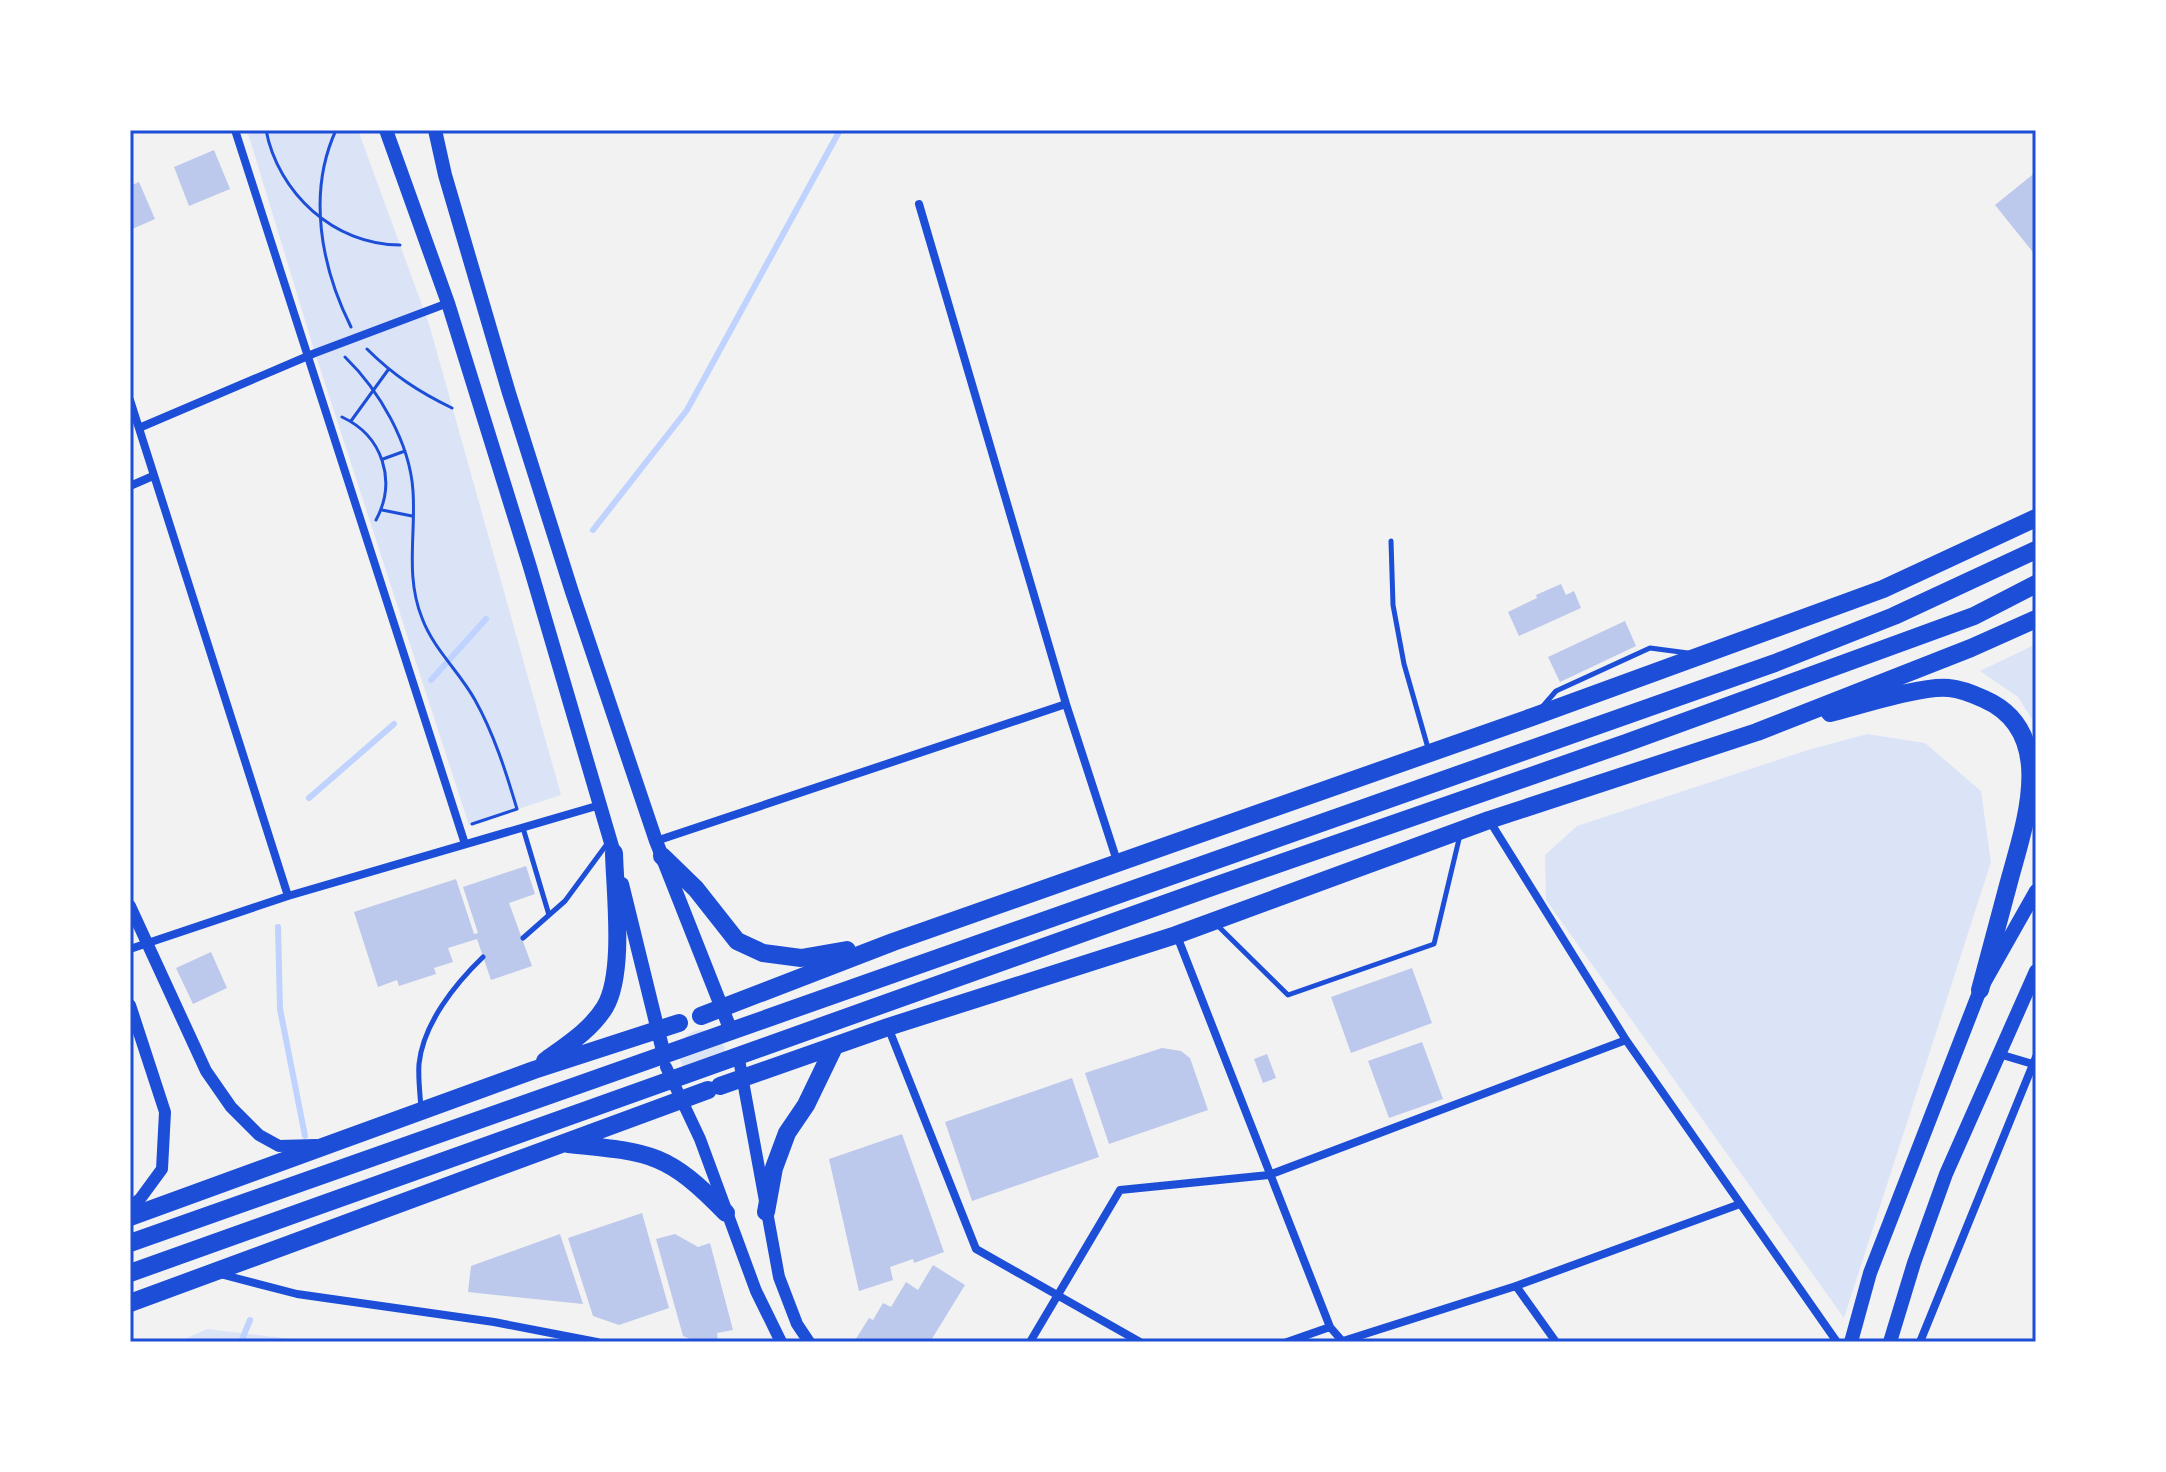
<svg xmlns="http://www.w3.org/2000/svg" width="2166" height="1472" viewBox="0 0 2166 1472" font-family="Manrope,sans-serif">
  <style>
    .green { fill: #dbe4f7 }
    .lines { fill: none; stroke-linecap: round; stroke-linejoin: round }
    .stream { stroke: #bfd3fe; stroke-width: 6 }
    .building { fill: #bdc9ec }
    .path { stroke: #1d4ed8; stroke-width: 3 }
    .service { stroke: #1d4ed8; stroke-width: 5 }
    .minor { stroke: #1d4ed8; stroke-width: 8 }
    .tertiary { stroke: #1d4ed8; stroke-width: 12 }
    .secondary { stroke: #1d4ed8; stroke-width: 14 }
    .trunk { stroke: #1d4ed8; stroke-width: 18 }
    .neatline { fill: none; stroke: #1d4ed8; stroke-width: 3 }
  </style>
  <rect width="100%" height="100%" fill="#f2f2f2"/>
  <path class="green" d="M247,130H358L429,324L561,795L469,825L315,353Z
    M2036,644V726L2018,697L1980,671Z
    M1867,734L1925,743L1981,791L1991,862L1844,1318L1546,900L1545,855L1577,826L1808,750Z
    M679 1053a23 23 0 1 1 46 0a23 23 0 1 1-46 0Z
    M207,1329L316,1342H178Z"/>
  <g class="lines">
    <path class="stream" d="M593,530L687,410L840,130
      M431,680L486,619
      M309,798L394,724
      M278,927L280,1009L305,1136
      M241,1342L250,1320"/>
  </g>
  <path class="building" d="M214,150L230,189L189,206L174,167Z
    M2036,172V256L1995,205Z
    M139,182L155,219L130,230V186Z
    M1561,584L1566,595L1574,591L1581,608L1519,636L1508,612L1537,598L1536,595Z
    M1625,621L1636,646L1560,682L1548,657Z
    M526,866L535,894L509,903L532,966L491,980L477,939L448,948L453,962L434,968L436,974L399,986L397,980L378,987L354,912L456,879L474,934L478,933L463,887Z
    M211,952L227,988L193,1004L176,968Z
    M1412,968L1432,1023L1351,1053L1331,997Z
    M1422,1042L1443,1099L1389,1118L1368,1061Z
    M1162,1048L1181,1051L1190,1058L1208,1110L1109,1144L1085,1073Z
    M1267,1054L1276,1078L1263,1083L1254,1059Z
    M1072,1078L1099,1157L972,1201L945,1122Z
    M902,1134L944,1252L914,1263L913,1259L890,1267L893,1280L859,1291L829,1159Z
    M642,1213L669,1308L619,1325L593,1316L568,1238Z
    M560,1234L583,1304L468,1292L471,1266Z
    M675,1234L698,1247L710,1243L733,1330L717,1333L718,1342H697L683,1336L656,1239Z
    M933,1265L965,1285L930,1342H854L869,1318L873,1320L883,1303L891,1307L906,1282L918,1290Z"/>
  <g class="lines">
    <path class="path" d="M266,130C278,193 334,245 400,245
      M336,130C307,193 321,267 351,327
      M367,349C393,375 419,392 452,408
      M345,357C379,390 410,443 413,491C416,534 405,576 422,618C434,650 459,671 475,700C494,734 506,772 517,809L472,824
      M342,417C383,436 397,481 376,520
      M351,421L388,370
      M383,459L405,451
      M382,510L412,516"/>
    <path class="service" d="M1391,541L1393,605L1404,664L1428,748
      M1543,706L1556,691L1650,648L1688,653
      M523,828L549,915
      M1217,925L1288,995L1434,944L1460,835
      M523,938L565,901L607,844
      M421,1108C420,1094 418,1078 419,1064C423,1024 455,984 483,957"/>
    <path class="minor" d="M235,130L465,844
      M919,204L1066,704L1117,861
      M130,400L288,896
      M139,428L315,353L448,303
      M130,486L153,476
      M1489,820L1626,1040L1837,1342
      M656,841L1066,704
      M1177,936L1330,1327L1343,1342
      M130,949L288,896L600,805
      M888,1027L976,1249L1140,1342
      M1999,1054L2036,1065
      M220,1274L297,1294L494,1322L597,1342
      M1516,1286L1556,1342
      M1343,1341L1516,1286L1740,1204
      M1030,1342L1120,1190L1269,1175L1626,1040
      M1287,1342L1330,1327
      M1920,1342L2036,1057"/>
    <path class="tertiary" d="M130,906L206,1071L231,1107L259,1135L279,1146L316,1145
      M130,1005L165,1112L162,1169L140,1199L130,1207
      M738,1054L779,1277L797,1324L809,1342
      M666,1067L700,1139L756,1291L781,1342"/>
    <path class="secondary" d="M386,130L448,303L530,567L616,860
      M435,130L445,175L509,393L572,592L656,841L731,1031
      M622,884L664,1055
      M1851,1342L1870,1273L1980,990L2036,891
      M1890,1342L1914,1263L1946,1174L2036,971"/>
    <path class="trunk" d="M1830,713C1858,706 1923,685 1949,688C1961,689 1973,694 1984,699C2057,731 2026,820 2010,878C2000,916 1990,953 1980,990
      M662,856L696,889L737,941L763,953L801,958L847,950
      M701,1016L893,942L1535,716L1883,589L2036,518
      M545,1061C567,1045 591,1030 605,1007C625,973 615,893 614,853
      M720,1086L888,1027L1176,935L1489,820L1757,732L1971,648L2036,619
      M568,1144C650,1152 667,1152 726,1213
      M766,1212L774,1168L787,1133L806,1105L834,1047
      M130,1217L534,1070L679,1023
      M130,1243L1775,663L1894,616L2036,550
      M130,1273L1209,888L1626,743L1974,616L2036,584
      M130,1303L708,1090"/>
  </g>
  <rect width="2166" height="1472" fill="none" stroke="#ffffff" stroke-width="264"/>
  <rect x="132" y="132" width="1902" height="1208" class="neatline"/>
</svg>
